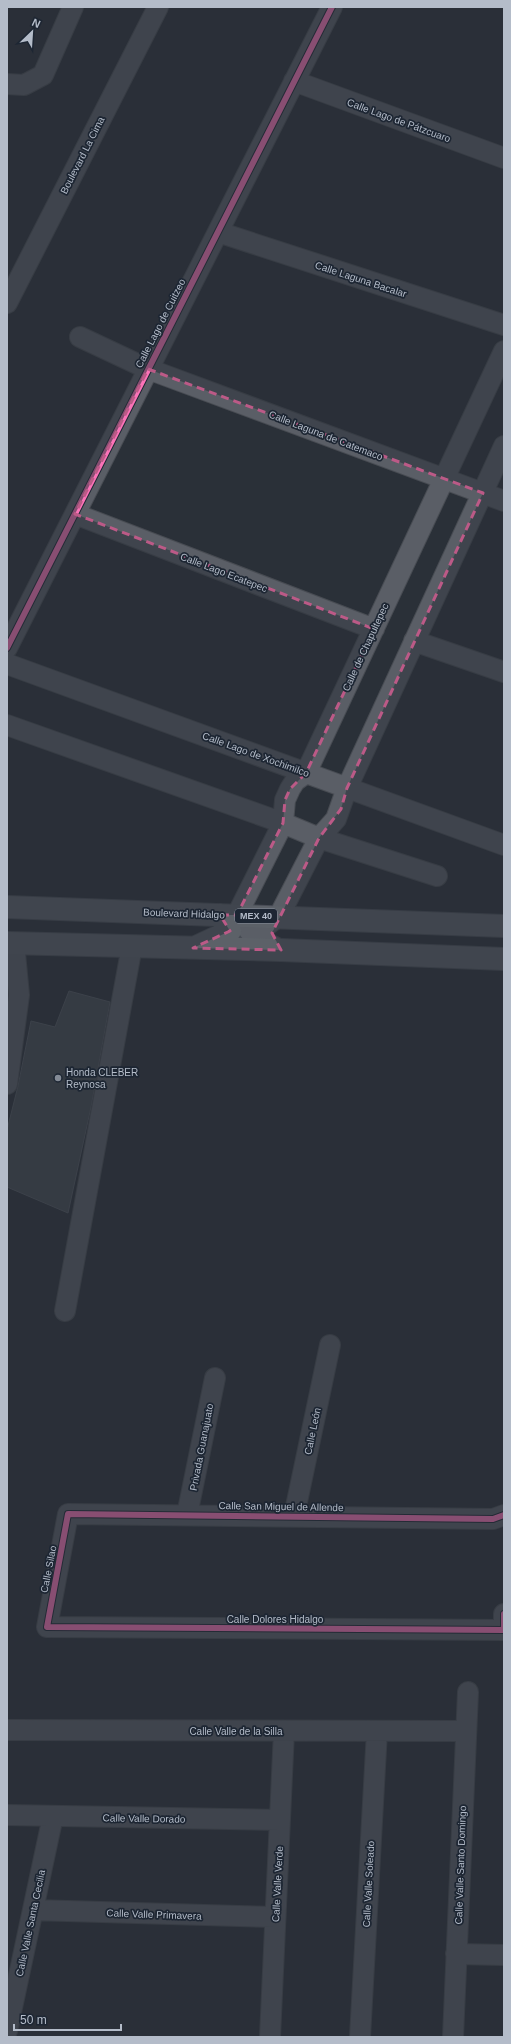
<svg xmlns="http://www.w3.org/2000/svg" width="511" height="2044" viewBox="0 0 511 2044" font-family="Helvetica,sans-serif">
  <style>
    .building { fill: #444950; stroke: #52575f }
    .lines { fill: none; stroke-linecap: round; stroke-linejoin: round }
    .minor-casing { stroke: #484c53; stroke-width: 22 }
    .major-casing { stroke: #484c55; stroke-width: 24 }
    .minor { stroke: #5a5e66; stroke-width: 20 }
    .major { stroke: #5c6168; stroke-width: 22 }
    .cycleway-casing { stroke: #1d2633; stroke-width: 8 }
    .cycleway { stroke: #fb73b8; stroke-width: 6 }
    .marked { fill: none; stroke: #bc5a87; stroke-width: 3; stroke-dasharray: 8 5; stroke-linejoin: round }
    .poi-dot { fill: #848b96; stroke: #1d2633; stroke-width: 1.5 }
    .labels { text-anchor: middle; stroke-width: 3.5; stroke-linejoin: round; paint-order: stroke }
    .shield { fill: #1d2633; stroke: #878f9c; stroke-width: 1 }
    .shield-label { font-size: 9px; font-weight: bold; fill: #b4bcc9 }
    .street-label { font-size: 10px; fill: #b4bcc9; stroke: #1d2633 }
    .poi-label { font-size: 10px; fill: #b4bcc9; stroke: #1d2633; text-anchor: start }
  </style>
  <rect width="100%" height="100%" fill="#2a3038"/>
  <path class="building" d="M69,991L110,1002L91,1107L68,1213L7,1187V1130L18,1086L31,1021L55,1027Z"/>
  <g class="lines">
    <defs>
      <path id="minor" d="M294,81L504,158
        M7,84L24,85L43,75L73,7
        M218,232L504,325
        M7,303L158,7
        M80,337L148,369L504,501
        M75,514L374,629
        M414,641L504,672
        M7,648L332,7
        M7,664L504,845
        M7,725L283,823L319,838L437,876
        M266,926L279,916L319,838L336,819L347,788L504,446
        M281,950L254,937L237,915L283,823L285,800L290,789L295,781L306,773L504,351
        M7,1084L19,995L14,943
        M65,1311L132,946
        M187,1515L215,1378
        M504,1515L493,1519L68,1514L47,1627L504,1630V1614
        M294,1516L330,1345
        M7,1730L466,1731
        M7,1815L280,1820
        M33,1910L275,1917
        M456,1954L504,1955
        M7,2031L53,1816
        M270,2037L284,1731
        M360,2037L377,1731
        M453,2037L468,1692"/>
      <path id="major" d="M7,907L504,926
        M7,943L281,950L504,959
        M198,946L230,931L220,915"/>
    </defs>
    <use href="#minor" class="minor-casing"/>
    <use href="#major" class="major-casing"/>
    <use href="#minor" class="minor"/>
    <use href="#major" class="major"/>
    <defs>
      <path id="cycleway" d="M7,648L332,7
        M504,1515L493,1519L68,1514L47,1627L504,1630V1614"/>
    </defs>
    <use href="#cycleway" class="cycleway-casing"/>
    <use href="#cycleway" class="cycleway"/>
  </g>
  <path d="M0 0H511V2044H0ZM148,369L483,493L347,788L341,809L319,838L272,933L281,950L193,948L230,931L220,915H237L283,823L285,800L290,789L306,773L374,629L75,514Z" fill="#2a3038" fill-opacity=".55" fill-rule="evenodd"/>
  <path class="marked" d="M148,369L483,493L347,788L341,809L319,838L272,933L281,950L193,948L230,931L220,915H237L283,823L285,800L290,789L306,773L374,629L75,514Z"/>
  <circle class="poi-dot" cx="58" cy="1078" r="4"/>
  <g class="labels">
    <rect class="shield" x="235" y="909" width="42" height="14" rx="3"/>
    <g class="shield-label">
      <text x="256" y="919">MEX 40</text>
    </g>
    <g class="street-label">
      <text transform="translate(399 120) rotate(20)" y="4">Calle Lago de Pátzcuaro</text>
      <text transform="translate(82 155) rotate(-63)" y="4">Boulevard La Cima</text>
      <text transform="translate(361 279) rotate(18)" y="4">Calle Laguna Bacalar</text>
      <text transform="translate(160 323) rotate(-63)" y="4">Calle Lago de Cuitzeo</text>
      <text transform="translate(326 435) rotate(21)" y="4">Calle Laguna de Catemaco</text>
      <text transform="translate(224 572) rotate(21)" y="4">Calle Lago Ecatepec</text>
      <text transform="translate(365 647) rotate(-65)" y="4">Calle de Chapultepec</text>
      <text transform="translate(256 754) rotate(20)" y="4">Calle Lago de Xochimilco</text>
      <text transform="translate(184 913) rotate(2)" y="4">Boulevard Hidalgo</text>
      <text transform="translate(312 1431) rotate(-78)" y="4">Calle León</text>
      <text transform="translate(201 1447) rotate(-79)" y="4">Privada Guanajuato</text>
      <text transform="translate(281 1506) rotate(1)" y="4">Calle San Miguel de Allende</text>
      <text transform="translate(48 1569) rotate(-79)" y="4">Calle Silao</text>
      <text x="275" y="1623">Calle Dolores Hidalgo</text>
      <text x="236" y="1735">Calle Valle de la Silla</text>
      <text transform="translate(144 1818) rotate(1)" y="4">Calle Valle Dorado</text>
      <text transform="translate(460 1865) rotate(-88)" y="4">Calle Valle Santo Domingo</text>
      <text transform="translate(277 1884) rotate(-87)" y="4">Calle Valle Verde</text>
      <text transform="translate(368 1884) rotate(-87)" y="4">Calle Valle Soleado</text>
      <text transform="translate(154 1914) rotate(2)" y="4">Calle Valle Primavera</text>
      <text transform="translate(30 1923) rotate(-78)" y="4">Calle Valle Santa Cecilia</text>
    </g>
    <g class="poi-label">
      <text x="66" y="1076">Honda CLEBER<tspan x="66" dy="12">Reynosa</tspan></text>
    </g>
  </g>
  <rect width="511" height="2044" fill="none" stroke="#b4bcc9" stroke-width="16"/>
  <g transform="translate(32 32) rotate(25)" stroke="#1d2633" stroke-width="3" paint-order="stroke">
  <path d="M0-3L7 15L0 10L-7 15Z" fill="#b4bcc9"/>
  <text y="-6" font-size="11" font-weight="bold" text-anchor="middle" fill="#b4bcc9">N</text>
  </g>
  <path d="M14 2024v6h107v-6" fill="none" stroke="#b4bcc9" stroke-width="2"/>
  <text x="20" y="2024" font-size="12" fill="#b4bcc9" stroke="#1d2633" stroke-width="3" paint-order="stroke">50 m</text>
</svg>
